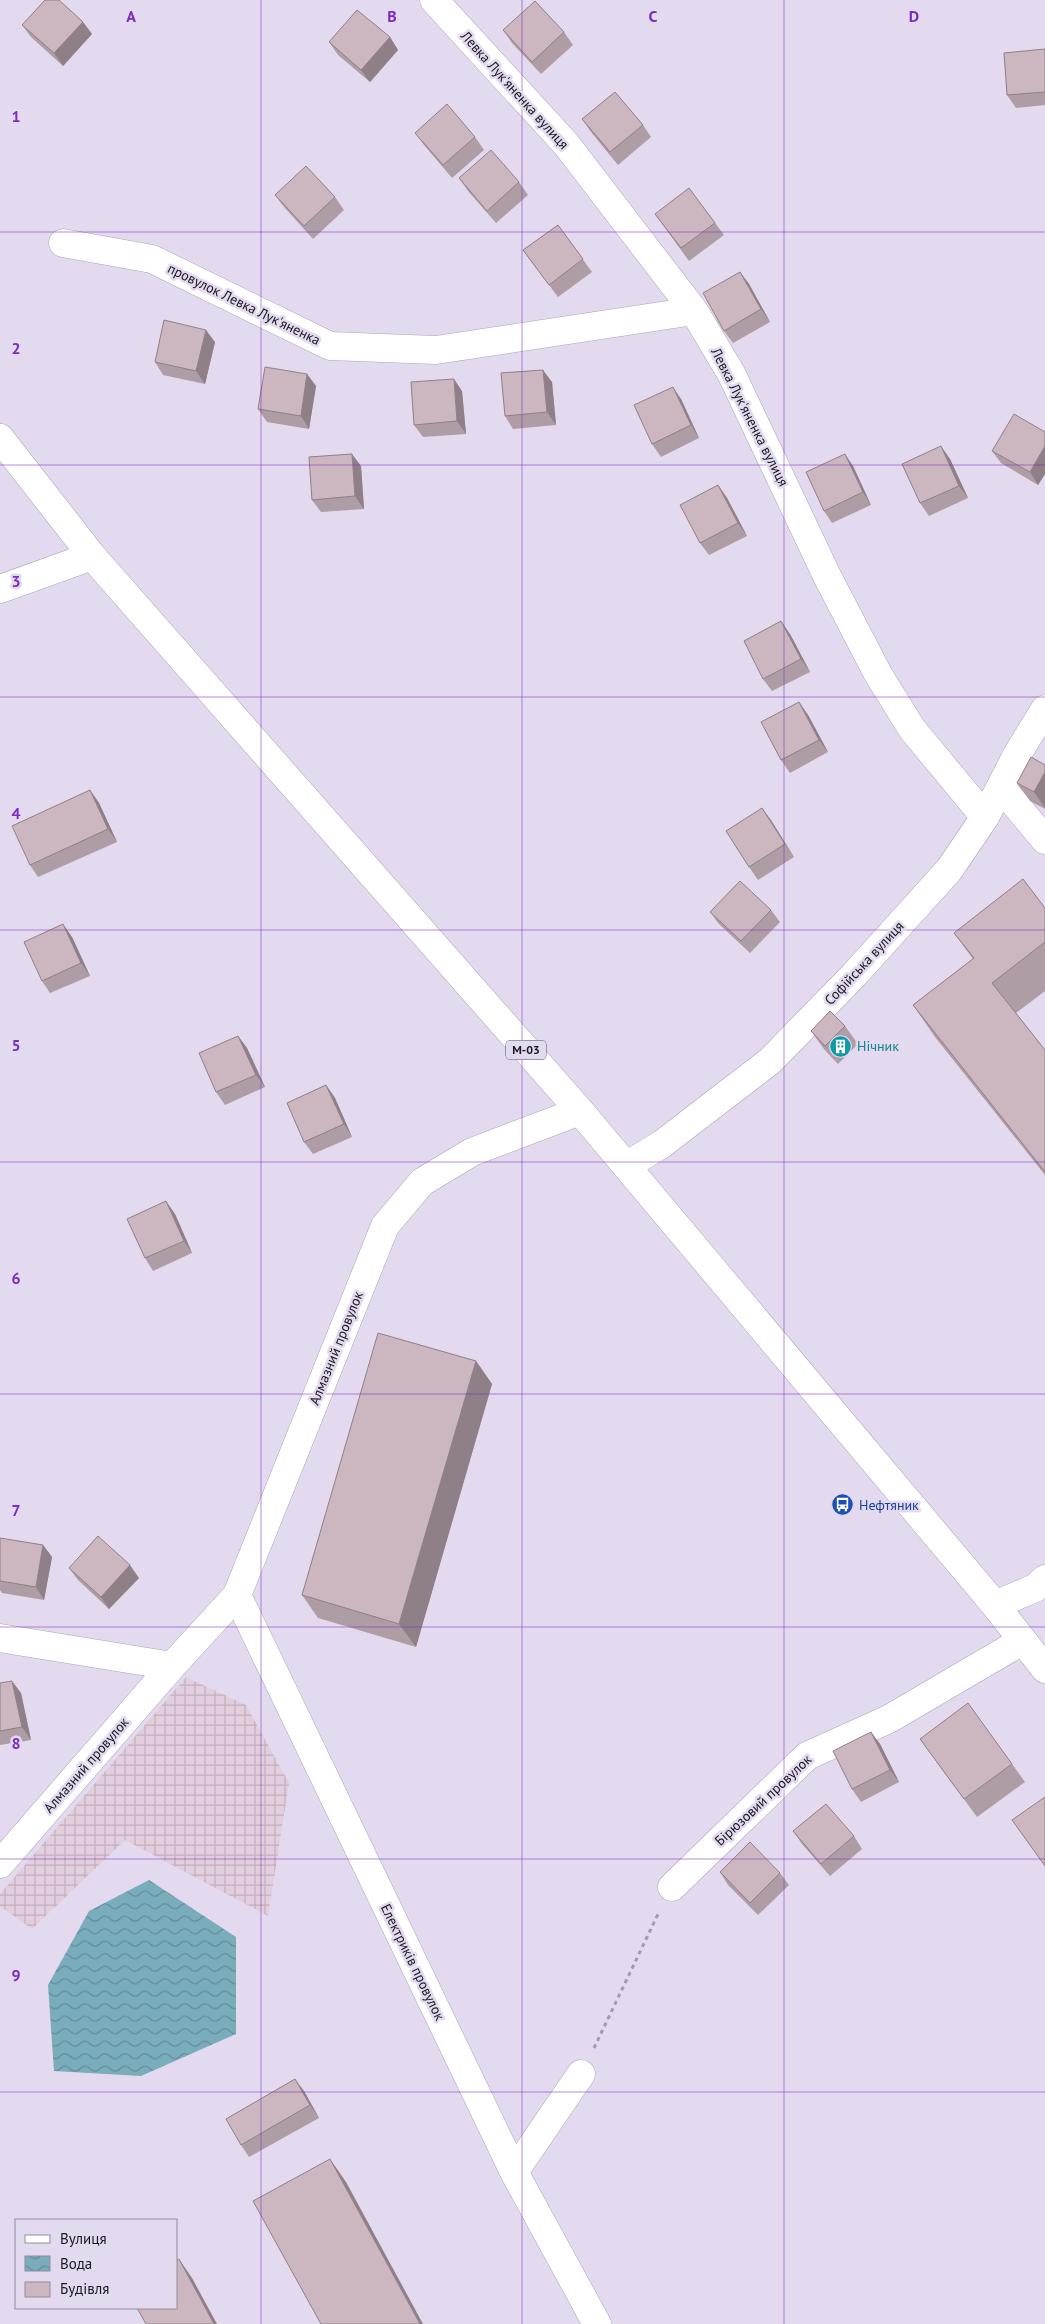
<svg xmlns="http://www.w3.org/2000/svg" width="1045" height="2324" viewBox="0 0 1045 2324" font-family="'PT Sans',sans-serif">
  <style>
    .industrial { fill: url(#industrial-grid) }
    .water { fill: url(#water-waves) }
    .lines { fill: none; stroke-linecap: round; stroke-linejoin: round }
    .minor-casing { stroke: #ada4b7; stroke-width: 29 }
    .highway-casing { stroke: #ada4b7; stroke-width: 29 }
    .path { stroke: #a29bac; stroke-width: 3; stroke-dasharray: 4 4; stroke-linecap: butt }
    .minor { stroke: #fff; stroke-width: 28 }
    .highway { stroke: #fff; stroke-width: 28 }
    .wall { fill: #af9da5 }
    .shaded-wall { fill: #8f7f86 }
    .building { fill: #ccb6c0; stroke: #8f7f86 }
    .grid { fill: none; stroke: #7b2cbf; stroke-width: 1; stroke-opacity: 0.55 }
    .labels { text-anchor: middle; stroke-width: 5; stroke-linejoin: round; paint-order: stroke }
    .shield { fill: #e3daef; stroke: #56515c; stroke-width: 1 }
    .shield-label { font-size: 12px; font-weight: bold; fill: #19161d }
    .street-label { font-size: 14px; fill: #19161d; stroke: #e3daef }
    .culture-label { font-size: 14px; fill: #0d838f; stroke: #e3daef; text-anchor: start }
    .transit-label { font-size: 14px; fill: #164399; stroke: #e3daef; text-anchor: start }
    .grid-label { font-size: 16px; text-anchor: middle; font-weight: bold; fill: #7b2cbf; stroke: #e3daef; stroke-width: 5; stroke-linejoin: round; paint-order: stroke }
  </style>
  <defs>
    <pattern id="industrial-grid" width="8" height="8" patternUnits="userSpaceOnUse" patternTransform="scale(1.25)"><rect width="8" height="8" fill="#e2cedd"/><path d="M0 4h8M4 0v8" fill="none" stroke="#c1b0bd"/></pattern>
    <pattern id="water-waves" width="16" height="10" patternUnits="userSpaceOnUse" patternTransform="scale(1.25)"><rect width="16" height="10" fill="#7aadbc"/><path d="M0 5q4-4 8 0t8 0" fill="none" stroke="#638c98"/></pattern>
  </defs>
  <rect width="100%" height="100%" fill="#e3daef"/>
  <path class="industrial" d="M186,1677L246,1705L289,1783L268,1916L125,1840L32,1929L0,1906V1894Z"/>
  <path class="water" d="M149,1880L236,1937V2034L141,2076L54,2071L48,1985L89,1911Z"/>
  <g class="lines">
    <defs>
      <path id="minor" d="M434,0L566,144L694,311L732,375L827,576L878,674L912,729L985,817
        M63,243L152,259L330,346L436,350L694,311
        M0,589L92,556
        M1001,787L1045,840
        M626,1166L662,1144L770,1061L854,975L949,870L985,817L1018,753L1045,709
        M237,1595L514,2172L597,2324
        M995,1605L1035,1588L1045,1579
        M0,1638L172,1666L237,1595L385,1226L422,1182L472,1152L580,1111
        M0,1864L172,1666
        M672,1887L807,1756L889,1719L1022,1641
        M514,2172L581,2074"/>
      <path id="highway" d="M0,438L92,556L580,1111L995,1605L1045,1669"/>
    </defs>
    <use href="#minor" class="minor-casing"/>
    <use href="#highway" class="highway-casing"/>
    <path class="path" d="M594,2048L659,1912"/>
    <use href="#minor" class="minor"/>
    <use href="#highway" class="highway"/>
  </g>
  <path class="wall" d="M83,22L92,34L63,66L31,37L22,25Z
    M503,30L564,32L573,45L541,74L512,43Z
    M390,37L398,50L370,82L338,55L329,42Z
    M1045,49V105L1016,108L1007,95Z
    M582,119L643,125L651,137L618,165L591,132Z
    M415,133L475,137L484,150L452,178L424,145Z
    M459,178L519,182L528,195L496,223L468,191Z
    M275,195L335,197L344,210L313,239L284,207Z
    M655,214L715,223L724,235L689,261Z
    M558,225L592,272L558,297L523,250Z
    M740,272L749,284L770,322L733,343L724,331Z
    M215,342L205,384L163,375L155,362Z
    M307,374L316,386L309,429L267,422L258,409Z
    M552,382L556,425L513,429L505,416Z
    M462,391L466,434L423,437L414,425Z
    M681,399L699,438L661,457L652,444Z
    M1045,432V474L1038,485L1001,463L992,451Z
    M950,459L968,498L929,516L920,503Z
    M361,466L364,509L321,512L312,500Z
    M853,466L871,505L832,523L824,511Z
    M718,485L727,498L747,536L709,555L700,543Z
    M790,634L810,672L772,691L763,679Z
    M799,702L808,715L828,752L790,773L781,760Z
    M1045,765V809L1030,801L1017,783Z
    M90,790L99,803L117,842L38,877L30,865Z
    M762,808L794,857L758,880L749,867Z
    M1045,908V991L1016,1013L1045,1050V1175L935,1037L913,1005L973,959L954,933Z
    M771,910L780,922L750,953L719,924L710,912Z
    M72,937L90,976L50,993L42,981Z
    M845,1026L858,1044L838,1064L824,1049L811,1031Z
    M238,1036L247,1048L265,1087L225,1105L216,1092Z
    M326,1085L335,1098L352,1137L313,1154L304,1142Z
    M175,1214L192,1253L153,1271L145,1258Z
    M476,1361L492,1384L416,1647L318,1618L302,1595Z
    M0,1541L43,1545L52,1557L44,1600L2,1593L0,1590Z
    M69,1568L139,1578L109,1609L78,1580Z
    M0,1683L21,1693L31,1740L0,1745Z
    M871,1732L880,1744L899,1782L861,1802L852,1789Z
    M920,1739L1012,1764L1025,1782L977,1817Z
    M793,1831L854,1836L862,1849L830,1876L802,1844Z
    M720,1872L780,1873L789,1885L758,1915L728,1885Z
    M304,2091L319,2118L249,2157L241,2145Z"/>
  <path class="shaded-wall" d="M83,22L92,34L63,66L54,53Z
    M390,37L398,50L370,82L361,70Z
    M740,272L749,284L770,322L761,309Z
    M206,330L215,342L205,384L196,371Z
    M543,370L552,382L556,425L547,412Z
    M307,374L316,386L309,429L301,416Z
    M454,379L462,391L466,434L457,421Z
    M673,387L681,399L699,438L691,425Z
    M941,446L950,459L968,498L959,486Z
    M1045,446V474L1038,485L1030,472Z
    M352,454L361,466L364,509L355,496Z
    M845,454L853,466L871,505L863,492Z
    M718,485L727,498L747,536L738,523Z
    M781,621L790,634L810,672L801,659Z
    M799,702L808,715L828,752L819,740Z
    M1045,772V808L1034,792Z
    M90,790L99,803L117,842L108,829Z
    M762,808L771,820L794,857L785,844Z
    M63,924L72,937L90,976L81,963Z
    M238,1036L247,1048L265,1087L256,1075Z
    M326,1085L335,1098L352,1137L344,1124Z
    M166,1201L175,1214L192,1253L184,1241Z
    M476,1361L492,1384L416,1647L399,1624Z
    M43,1545L52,1557L44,1600L36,1587Z
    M130,1565L139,1578L109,1609L101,1597Z
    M12,1681L21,1693L31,1740L22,1727Z
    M871,1732L880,1744L899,1782L890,1770Z
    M295,2079L304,2091L319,2118L310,2105Z
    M330,2159L346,2182L423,2324H420Z
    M179,2259L192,2278L217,2324H214Z"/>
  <path class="building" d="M45,0H59L83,22L54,53L22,25Z
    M535,1L564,32L532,62L503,30Z
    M357,10L390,37L361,70L329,42Z
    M1045,49V92L1007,95L1004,53Z
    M615,92L643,125L610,152L582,119Z
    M447,104L475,137L443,165L415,133Z
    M491,150L519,182L487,211L459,178Z
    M306,166L335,197L304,226L275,195Z
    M689,188L715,223L681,248L655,214Z
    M558,225L583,259L549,285L523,250Z
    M740,272L761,309L724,331L703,293Z
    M164,320L206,330L196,371L155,362Z
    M265,367L307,374L301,416L258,409Z
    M543,370L547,412L505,416L501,373Z
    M454,379L457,421L414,425L411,382Z
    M673,387L691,425L652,444L634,405Z
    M1014,414L1045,432V446L1030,472L992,451Z
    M941,446L959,486L920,503L902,464Z
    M352,454L355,496L312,500L309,457Z
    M845,454L863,492L824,511L806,472Z
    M718,485L738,523L700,543L680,505Z
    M781,621L801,659L763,679L744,641Z
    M799,702L819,740L781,760L761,722Z
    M1031,757L1045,765V772L1034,792L1017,783Z
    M90,790L108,829L30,865L12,826Z
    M762,808L785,844L749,867L726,831Z
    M1023,879L1045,908V942L992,983L1045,1050V1172L913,1005L974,958L954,933Z
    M740,881L771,910L741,941L710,912Z
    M63,924L81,963L42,981L24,942Z
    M830,1011L845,1026L825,1046L811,1031Z
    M238,1036L256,1075L216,1092L199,1053Z
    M326,1085L344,1124L304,1142L287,1103Z
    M166,1201L184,1241L145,1258L127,1219Z
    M378,1333L476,1361L399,1624L302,1595Z
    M98,1536L130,1565L101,1597L69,1568Z
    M0,1538L43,1545L36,1587L0,1581Z
    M12,1681L22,1727L0,1731V1683Z
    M968,1703L1012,1764L964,1799L920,1739Z
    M871,1732L890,1770L852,1789L833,1751Z
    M1045,1797V1866L1012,1820Z
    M826,1804L854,1836L821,1864L793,1831Z
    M750,1842L780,1873L750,1903L720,1872Z
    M295,2079L310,2105L241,2145L226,2119Z
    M330,2159L420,2324H321L253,2201Z
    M179,2259L214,2324H146L137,2308H176V2261Z"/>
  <path class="grid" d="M261,0V2324M522,0V2324M784,0V2324M0,232H1045M0,465H1045M0,697H1045M0,930H1045M0,1162H1045M0,1394H1045M0,1627H1045M0,1859H1045M0,2092H1045"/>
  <defs>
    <symbol id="building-disc" viewBox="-11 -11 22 22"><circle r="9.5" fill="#0f9aa8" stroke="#e3daef"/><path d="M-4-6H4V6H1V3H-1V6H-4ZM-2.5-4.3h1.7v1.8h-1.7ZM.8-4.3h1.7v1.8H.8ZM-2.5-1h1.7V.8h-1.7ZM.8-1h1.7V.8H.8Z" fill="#fff"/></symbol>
    <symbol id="bus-disc" viewBox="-11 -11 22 22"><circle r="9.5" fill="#1a4fb4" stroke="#e3daef"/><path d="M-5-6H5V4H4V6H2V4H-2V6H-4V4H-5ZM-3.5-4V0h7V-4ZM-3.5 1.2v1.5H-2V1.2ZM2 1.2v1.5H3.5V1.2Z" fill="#fff"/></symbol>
  </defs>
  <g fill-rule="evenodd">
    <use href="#building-disc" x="828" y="1034" width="25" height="25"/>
    <use href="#bus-disc" x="830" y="1492" width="25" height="25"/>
  </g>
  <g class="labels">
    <rect class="shield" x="506" y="1040.5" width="40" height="19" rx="4"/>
    <g class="shield-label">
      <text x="526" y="1054">М-03</text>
    </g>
    <g class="street-label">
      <text transform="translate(515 90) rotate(48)" y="5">Левка Лук'яненка вулиця</text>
      <text transform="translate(244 304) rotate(26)" y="5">провулок Левка Лук'яненка</text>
      <text transform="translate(750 417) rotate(63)" y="5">Левка Лук'яненка вулиця</text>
      <text transform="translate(864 963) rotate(-47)" y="5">Софійська вулиця</text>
      <text transform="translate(336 1348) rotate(-68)" y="5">Алмазний провулок</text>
      <text transform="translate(86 1765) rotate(-49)" y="5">Алмазний провулок</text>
      <text transform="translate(763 1800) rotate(-43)" y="5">Бірюзовий провулок</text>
      <text transform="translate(413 1962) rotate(64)" y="5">Електриків провулок</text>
    </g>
    <g class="culture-label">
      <text x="857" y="1051">Нічник</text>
    </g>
    <g class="transit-label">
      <text x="859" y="1510">Нефтяник</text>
    </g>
  </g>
  <g class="grid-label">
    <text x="131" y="22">A</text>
    <text x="392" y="22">B</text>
    <text x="653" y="22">C</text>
    <text x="914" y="22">D</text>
    <text x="16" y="122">1</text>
    <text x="16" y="354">2</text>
    <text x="16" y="587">3</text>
    <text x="16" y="819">4</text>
    <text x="16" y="1051">5</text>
    <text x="16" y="1284">6</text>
    <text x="16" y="1516">7</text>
    <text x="16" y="1749">8</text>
    <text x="16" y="1981">9</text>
  </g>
  <rect x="15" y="2219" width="162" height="90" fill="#e3daef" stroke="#928c9b"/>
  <rect x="25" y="2235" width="25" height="8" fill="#ffffff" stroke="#928c9b"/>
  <text x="60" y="2244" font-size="15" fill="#19161d">Вулиця</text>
  <rect x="25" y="2256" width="25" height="15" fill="url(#water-waves)" stroke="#928c9b"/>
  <text x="60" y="2269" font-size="15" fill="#19161d">Вода</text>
  <rect x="25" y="2282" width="25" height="15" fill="#ccb6c0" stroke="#928c9b"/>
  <text x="60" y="2294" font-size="15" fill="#19161d">Будівля</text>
</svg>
